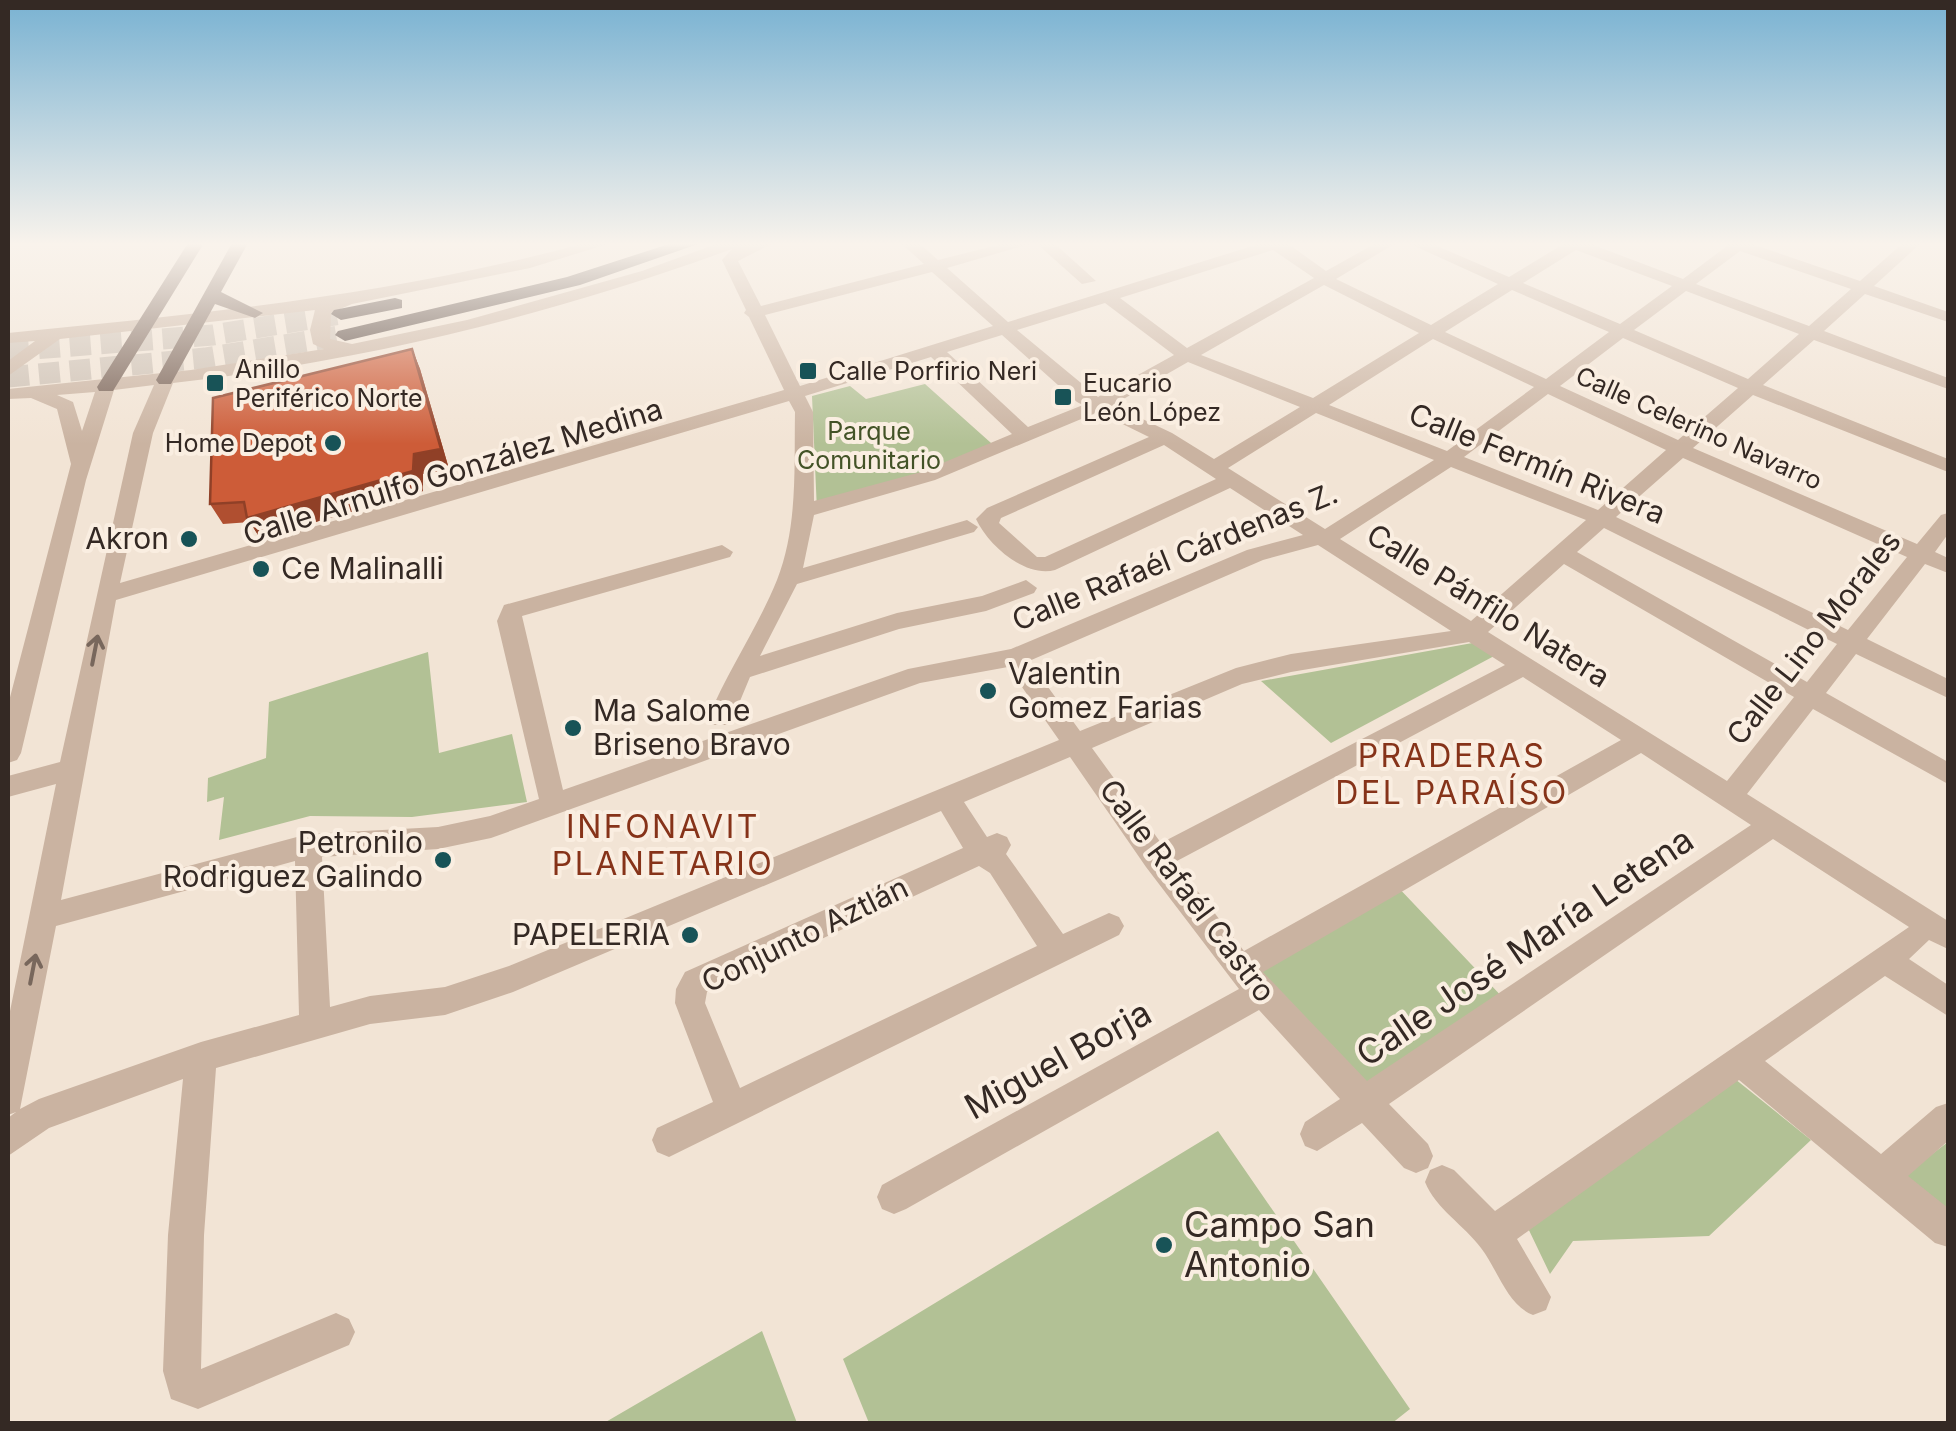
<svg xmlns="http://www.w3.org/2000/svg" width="1956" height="1431" viewBox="0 0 1956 1431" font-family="Inter,sans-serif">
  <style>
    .green { fill: #b2c195 }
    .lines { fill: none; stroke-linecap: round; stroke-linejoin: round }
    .highway-tunnel { stroke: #ccbfb2; stroke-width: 21; stroke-dasharray: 21 10; stroke-linecap: butt }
    .minor { fill: #cab3a1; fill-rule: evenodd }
    .major { fill: #776054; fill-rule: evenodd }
    .highway { fill: #55433b; fill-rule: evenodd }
    .wall { fill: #b04f30 }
    .shaded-wall { fill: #904027 }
    .building { fill: #cd5c38; stroke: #904027; stroke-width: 2.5 }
    .oneway { stroke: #78675c }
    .poi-dot { fill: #185357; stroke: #faeee1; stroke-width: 4 }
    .labels { text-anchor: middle; stroke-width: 8; stroke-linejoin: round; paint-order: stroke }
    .far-poi-label { font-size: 25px; fill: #342924; stroke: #faeee1; text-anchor: start }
    .far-street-label { font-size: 25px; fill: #342924; stroke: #faeee1 }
    .far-park-label { font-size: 25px; fill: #435327; stroke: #faeee1 }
    .street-label { font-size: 30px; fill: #342924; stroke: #faeee1 }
    .poi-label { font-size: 30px; fill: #342924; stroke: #faeee1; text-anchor: end }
    .neighbourhood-label { font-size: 32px; letter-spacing: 2.5px; fill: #863319; stroke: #faeee1 }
    .near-street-label { font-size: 35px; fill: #342924; stroke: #faeee1 }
    .near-poi-label { font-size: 35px; fill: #342924; stroke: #faeee1; text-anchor: start }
  </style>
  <rect width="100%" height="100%" fill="#f2e4d5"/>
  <path class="green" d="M925,384L1000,451L817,511L812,396L850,386L866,399Z
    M1478,642L1496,655L1331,743L1261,681Z
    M428,652L439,753L512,734L527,802L412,817L310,816L219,840L224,797L207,802L208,778L266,758L269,702Z
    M1395,884L1507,1002L1366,1096L1244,972Z
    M1735,1079L1811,1140L1709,1236L1573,1241L1550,1274L1526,1224Z
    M1218,1131L1410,1409L1391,1424L869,1423L843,1359Z
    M1948,1142V1213L1902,1177Z
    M762,1331L797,1423H604Z"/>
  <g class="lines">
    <path class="highway-tunnel" d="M8,351L213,335L341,314
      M8,377L205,358L345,335"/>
    <path class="minor" d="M585,243H611L530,268L352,304L331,313L330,339L352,344L467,320L642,271L719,243H773L738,261L761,306L924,264L901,243H919L938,260L1006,243H1033L947,268L1008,322L1262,243H1287L1326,271L1376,243H1396L1336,279L1431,325L1498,284L1408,243H1430L1509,277L1565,243H1588L1683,279L1727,246L1725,243H1749L1860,281L1903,243H1921L1874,286L1948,312V322L1865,294L1824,331L1948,378V389L1814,340L1763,385L1948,459V472L1753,395L1693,448L1917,544L1941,515L1948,513V534L1935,552L1948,558V573L1925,564L1867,639L1948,679V698L1856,654L1826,693L1948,762V784L1813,709L1747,794L1948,921V949L1929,940L1909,959L1948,985V1016L1885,976L1765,1061L1881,1154L1936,1107L1948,1103V1141L1908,1176L1948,1208V1247L1935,1243L1739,1080L1517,1239L1551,1297L1546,1310L1533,1315C1507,1305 1498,1270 1481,1248C1464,1225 1436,1209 1425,1182L1430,1170L1442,1165L1454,1170L1495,1211L1909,927L1773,839L1389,1104L1428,1144L1433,1156L1428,1168L1416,1173L1404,1168L1362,1123L1317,1151L1305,1146L1300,1134L1305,1122L1340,1099L1259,1010L906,1209L894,1214L882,1209L877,1197L882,1185L1239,989L1146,867L1070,757L964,802L987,837L997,833L1007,837L1011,845L1006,854L1063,934L1109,913L1119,917L1124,926L1119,935L669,1157L657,1152L652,1140L657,1128L713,1102L675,1003L676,989L685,972L963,848L941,811L513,992L445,1015L370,1024L216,1068L204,1235L201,1369L336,1313L349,1319L355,1332L349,1345L198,1409L171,1399L163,1371L168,1235L183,1079L49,1128L8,1156V1118L16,1112L8,1115V1021L56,784L8,797V776L60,762L133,433L154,385L114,390L86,480L21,753L17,760L8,763V705L71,464L57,409L31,398L8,399V389L191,370L324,349L313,344L310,330L315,310L60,339L8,376V361L35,341L8,343V333C202,314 395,295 585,243ZM732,249L722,260L746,310L744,313L749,317L784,390L120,583L153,433L173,383C364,361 551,315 732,249ZM1273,250L1314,278L1187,348L1120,298ZM1576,250L1672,286L1620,324L1523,283ZM1740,251L1851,289L1809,326L1696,284ZM932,272L993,326L800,386L765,315ZM1324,285L1419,333L1313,398L1201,355ZM1512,290L1609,332L1546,379L1445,332ZM1686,291L1799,334L1748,379L1634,330ZM1105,303L1174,355L1098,397L1017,330ZM1002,335L1077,402L1083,405L1028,427L947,352ZM1623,338L1738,388L1678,440L1560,386ZM1433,339L1534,387L1447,451L1329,405ZM931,357L1012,434L921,472L814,501L813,412L805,396ZM1188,362L1300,407L1214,459L1172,433L1113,405ZM95,392L82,431L73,402L57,395ZM1548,394L1666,450L1598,510L1464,457ZM789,401L795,412C794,467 798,527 777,580C758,627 728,670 708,718L712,725H730L750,677L899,629L986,611L1034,593L1037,588L1026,580L982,596L897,613L760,656L797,584L974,532L978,527L967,520L803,568L814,515L935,480L1098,412L1149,437L987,508L976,519C988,545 1025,578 1055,570L1230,488L1303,535L1247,550L1011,649L908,669L563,790L522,616L730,557L733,552L722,545L504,605L497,621L539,799L490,816L438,827L308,834L61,900L116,600ZM1316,413L1434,460L1325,529L1228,468ZM1164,445L1216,479L1045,557H1037L999,523L1001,518ZM1683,458L1907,557L1848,630L1616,517ZM1451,467L1586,520L1471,621L1340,539ZM1604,528L1837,644L1807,682L1577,552ZM1318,545L1451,631L1291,654L1236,668L1080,731L1029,661L1263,560ZM1564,564L1794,697L1727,781L1488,632ZM1469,642L1505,665L1161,843L1092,748L1242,684L1291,672ZM1008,667L1059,740L509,966L445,987L370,996L330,1007L322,857L438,849L491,838L920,683ZM1523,677L1621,740L1244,951L1175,862ZM1641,753L1751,825L1367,1081L1263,972ZM295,861L299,1015L201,1042L39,1099L20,1109L56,926ZM979,866L990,873L1037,946L740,1088L705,1003L707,992Z
      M1036,243H1054L1096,281L1082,284Z"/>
    <path class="major" d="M188,243H204L113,391H99L97,387Z
      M232,243H248L221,292L263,313L255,318L215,304L171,384H159L156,380Z"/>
    <path class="highway" d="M672,243H701L580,285L345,341L335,335L338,331L567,277Z
      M395,298L402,300V308L341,320L331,314L334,310Z"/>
  </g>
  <path class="wall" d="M412,349L420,369L449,469L423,474V491L260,538L250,522L223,524L210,504Z"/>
  <path class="shaded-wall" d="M412,349L420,369L449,469L423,474V491L260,538L247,518Z"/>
  <path class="building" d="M412,349L441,449L414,454L413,471L247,518L244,502L210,504L213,398Z"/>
  <defs><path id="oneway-shaft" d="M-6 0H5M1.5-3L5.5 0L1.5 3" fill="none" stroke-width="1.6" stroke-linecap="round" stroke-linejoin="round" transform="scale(2.5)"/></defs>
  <g class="oneway">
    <use href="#oneway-shaft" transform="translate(95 650) rotate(-79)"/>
    <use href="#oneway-shaft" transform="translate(33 969) rotate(-79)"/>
  </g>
  <linearGradient id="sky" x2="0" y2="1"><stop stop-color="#79b2d2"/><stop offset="0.55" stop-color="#f9f3ec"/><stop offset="1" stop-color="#f9f3ec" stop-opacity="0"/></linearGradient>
  <rect width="1956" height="444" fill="url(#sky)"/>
  <g class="poi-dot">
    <rect x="798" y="361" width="20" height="20" rx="5"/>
    <rect x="205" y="373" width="20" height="20" rx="5"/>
    <rect x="1053" y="387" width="20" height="20" rx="5"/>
    <circle cx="333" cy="443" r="10"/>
    <circle cx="189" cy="539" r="10"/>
    <circle cx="261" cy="569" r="10"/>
    <circle cx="988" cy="691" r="10"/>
    <circle cx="573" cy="728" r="10"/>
    <circle cx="443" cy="860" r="10"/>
    <circle cx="690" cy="935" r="10"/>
    <circle cx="1164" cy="1245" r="10"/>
  </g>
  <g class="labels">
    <g class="far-poi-label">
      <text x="235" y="378">Anillo<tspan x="235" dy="29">Periférico Norte</tspan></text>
      <text x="828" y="380">Calle Porfirio Neri</text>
      <text x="1083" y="392">Eucario<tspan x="1083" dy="29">León López</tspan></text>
      <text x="313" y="452" text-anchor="end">Home Depot</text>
    </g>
    <g class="far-street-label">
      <text transform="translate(1699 428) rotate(24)" y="9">Calle Celerino Navarro</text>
    </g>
    <g class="far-park-label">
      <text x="869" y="440">Parque<tspan x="869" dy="29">Comunitario</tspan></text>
    </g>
    <g class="street-label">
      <text transform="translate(1537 464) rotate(22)" y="10">Calle Fermín Rivera</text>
      <text transform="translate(453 472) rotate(-17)" y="10">Calle Arnulfo González Medina</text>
      <text transform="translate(1175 557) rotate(-22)" y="10">Calle Rafaél Cárdenas Z.</text>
      <text transform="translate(1488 606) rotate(32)" y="10">Calle Pánfilo Natera</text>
      <text transform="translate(1814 638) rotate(-52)" y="10">Calle Lino Morales</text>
      <text transform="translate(1187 891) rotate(53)" y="10">Calle Rafaél Castro</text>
      <text transform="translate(805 935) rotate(-26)" y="10">Conjunto Aztlán</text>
    </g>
    <g class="poi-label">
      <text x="169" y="549">Akron</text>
      <text x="281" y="579" text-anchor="start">Ce Malinalli</text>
      <text x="1008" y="684" text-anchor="start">Valentin<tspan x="1008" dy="34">Gomez Farias</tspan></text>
      <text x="593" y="721" text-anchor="start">Ma Salome<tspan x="593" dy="34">Briseno Bravo</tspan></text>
      <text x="423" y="853">Petronilo<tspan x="423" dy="34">Rodriguez Galindo</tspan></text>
      <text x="670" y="945">PAPELERIA</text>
    </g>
    <g class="neighbourhood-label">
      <text x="1452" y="767">PRADERAS<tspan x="1452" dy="37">DEL PARAÍSO</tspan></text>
      <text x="663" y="838">INFONAVIT<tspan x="663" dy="37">PLANETARIO</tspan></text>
    </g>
    <g class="near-street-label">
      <text transform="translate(1525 947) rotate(-34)" y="12">Calle José María Letena</text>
      <text transform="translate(1058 1060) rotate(-29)" y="12">Miguel Borja</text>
    </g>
    <g class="near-poi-label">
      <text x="1184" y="1237">Campo San<tspan x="1184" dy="40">Antonio</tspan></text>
    </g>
  </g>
  <rect width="1956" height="1431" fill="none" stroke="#342924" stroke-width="20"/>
</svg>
